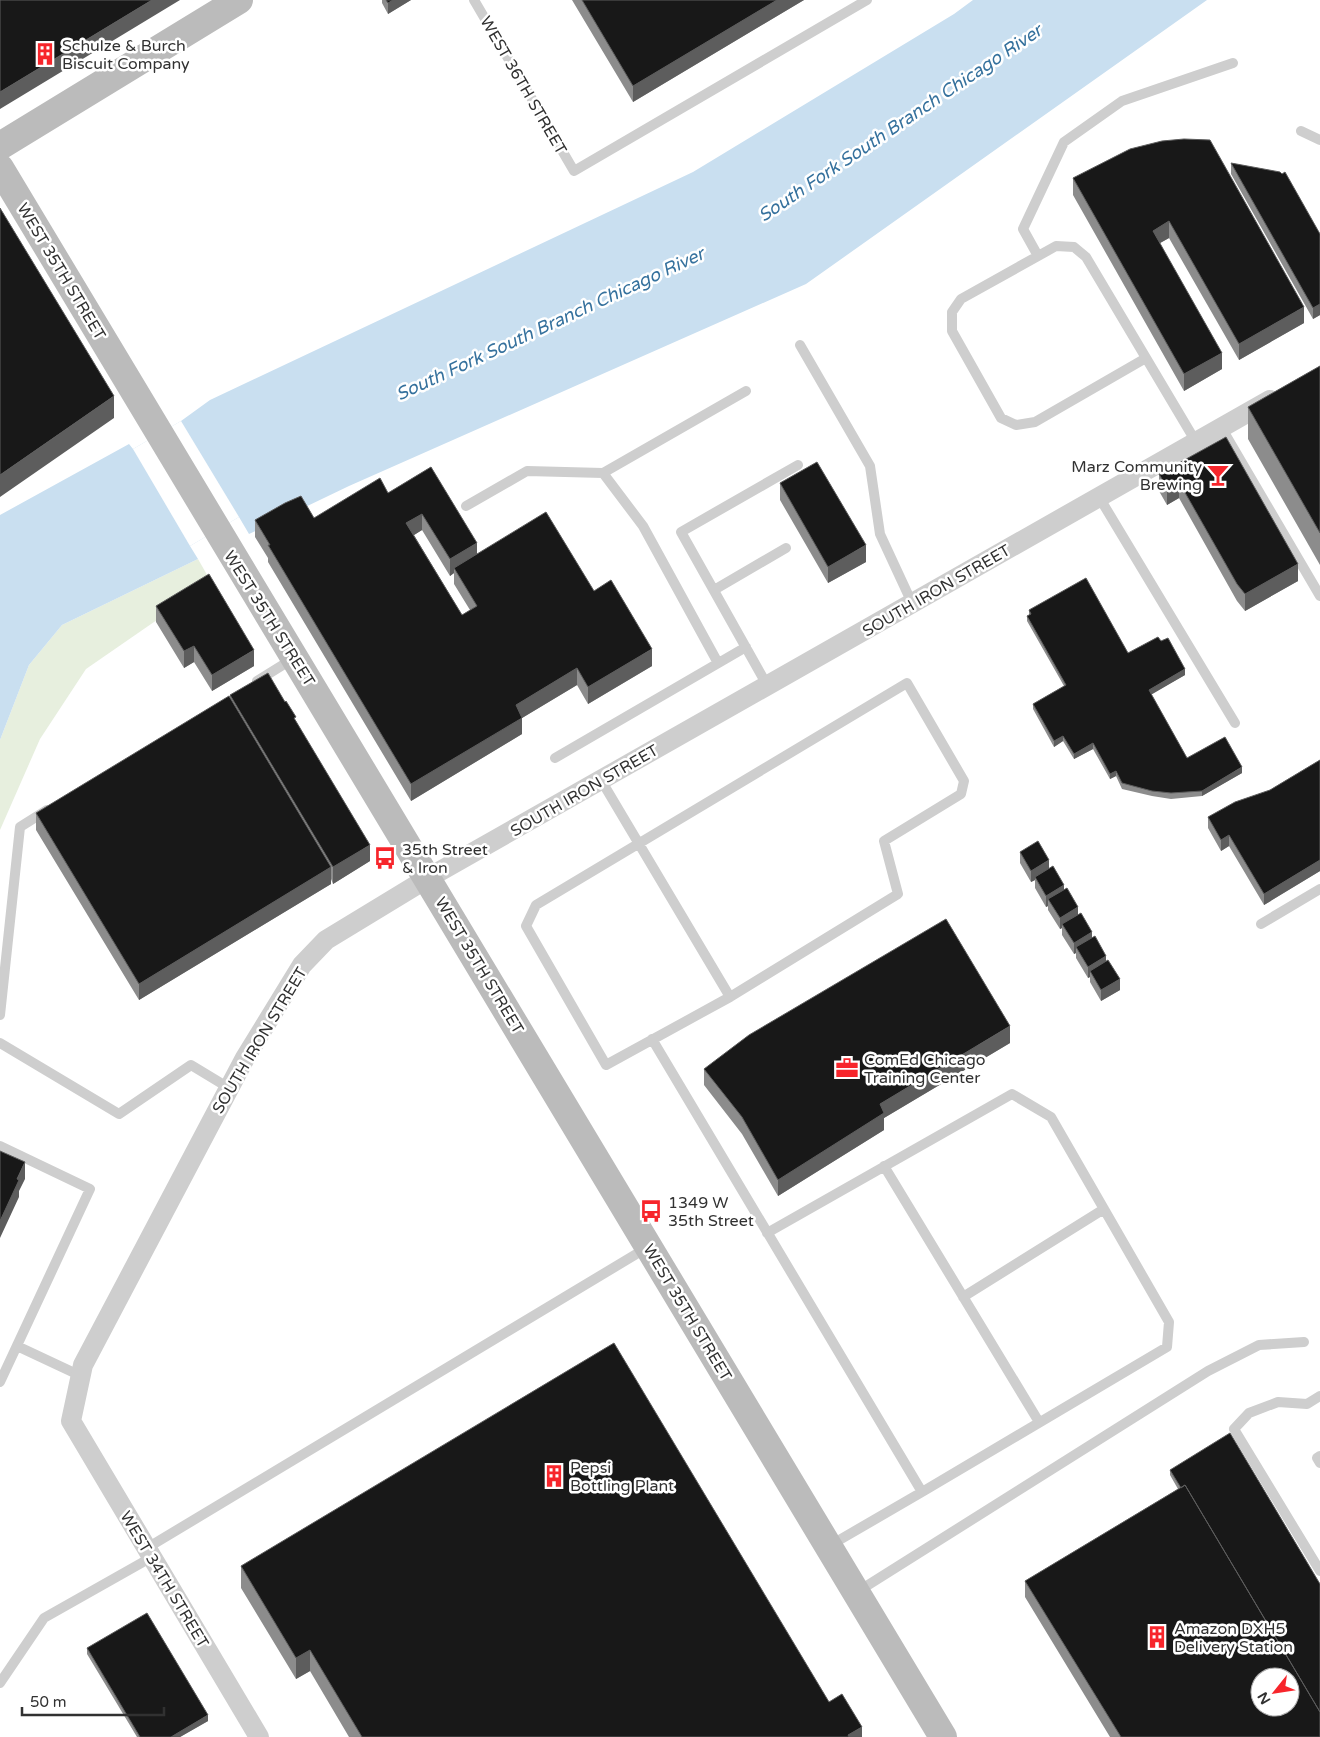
<svg xmlns="http://www.w3.org/2000/svg" width="1320" height="1737" viewBox="0 0 1320 1737" font-family="'Varela Round',sans-serif">
  <style>
    .green { fill: #e7efde }
    .water { fill: #c9dff0 }
    .pier { fill: #fff }
    .lines { fill: none; stroke-linecap: round; stroke-linejoin: round }
    .lane { stroke: #cecece; stroke-width: 10 }
    .street { stroke: #cecece; stroke-width: 20 }
    .secondary { stroke: #bbb; stroke-width: 28 }
    .wall { fill: #8c8c8c; fill-rule: evenodd }
    .shaded-wall { fill: #5d5d5d }
    .building { fill: #181818; stroke: #5d5d5d; fill-rule: evenodd }
    .labels { text-anchor: middle; stroke-width: 5; stroke-linejoin: round; paint-order: stroke }
    .poi-label { font-size: 16px; fill: #313131; stroke: #fff; text-anchor: start }
    .street-label { font-size: 16px; fill: #313131; stroke: #fff }
    .water-label { font-size: 18px; font-style: italic; fill: #35719d; stroke: #fff }
  </style>
  <rect width="100%" height="100%" fill="#fff"/>
  <path class="green" d="M198,559L214,587L154,622L86,669L40,739L0,830V740L29,665L62,625Z"/>
  <path class="water" d="M973,0H1207L806,284L349,486L249,534L239,517L190,546L198,559L62,625L29,665L0,740V515L129,444L133,449L181,421L210,400L693,172L954,14Z"/>
  <path class="pier" d="M181,421L239,517L190,546L133,449Z"/>
  <g class="lines">
    <path class="lane" d="M474,0L574,171L867,0
      M1301,131L1320,140
      M1038,256L1023,229L1064,142L1122,101L1233,63
      M800,345L870,466L880,534L912,603
      M1146,358L1035,422L1016,425L1001,418L952,331V312L961,299L1056,246L1074,247L1086,257L1196,442
      M1221,427L1320,596
      M603,473L746,391
      M1099,497L1235,723
      M466,506L527,471L603,473L643,526L718,663
      M714,590L786,548
      M257,681L294,658
      M767,685L681,532L798,465
      M555,758L746,647
      M601,780C644,852 687,925 730,997L898,894L884,841L961,794L964,781L907,683L536,905L526,926L606,1065L730,997
      M1261,924L1320,889
      M0,1015L20,827L47,810
      M652,1039L922,1492L829,1546
      M0,1043L119,1114L191,1065L229,1088
      M0,1146L90,1189L0,1382
      M884,1166L1039,1422
      M767,1233L1012,1094L1051,1117L1169,1322L1167,1347L922,1492
      M963,1297L1104,1209
      M17,1346L81,1376
      M1320,1396L1307,1404L1278,1402L1249,1413L1234,1429L1320,1571
      M1320,1456L1317,1458L1320,1463
      M147,1548L648,1247
      M857,1592L1208,1371L1259,1345L1304,1342
      M0,1683L44,1618L152,1557"/>
    <path class="street" d="M259,1737L71,1421L83,1365L245,1058L302,965L326,940L428,878L1270,400"/>
    <path class="secondary" d="M0,146L239,0
      M0,168L943,1737"/>
  </g>
  <path class="wall" d="M382,0H411L388,14L382,3Z
    M572,0H804L633,102Z
    M1184,139L1304,323L1239,360L1169,238L1160,243L1222,369L1184,391L1073,195V178Z
    M1231,163L1282,174L1320,234V315L1313,319L1231,174Z
    M1320,366V565L1248,439V407Z
    M1226,437L1298,581L1245,611L1237,601L1179,498L1167,505L1159,491V474Z
    M431,467L477,554L594,591L652,666L588,704L577,685L522,718V734L411,801L268,562V558L255,537V520L314,518L388,493ZM422,530L450,576L454,573V584L470,610L462,615L414,535Z
    M780,483L866,562L828,583L780,500Z
    M156,606L254,666L212,691L194,662L184,668L156,622Z
    M1029,610L1128,653L1161,641L1185,675L1151,694L1187,758L1242,773L1202,796L1171,799L1152,796L1122,789L1116,776L1110,779L1093,749L1074,759L1063,741L1054,747L1033,709V704L1064,686L1027,621V616L1029,615Z
    M230,695L296,721L370,861L333,884L331,879V884L139,1000L36,830V813L230,698Z
    M1320,760V871L1264,905L1229,846L1221,851L1208,828V817L1270,790Z
    M1020,852L1049,868L1064,889L1078,914L1106,961L1120,990L1101,1001L1090,982V977L1088,978L1076,958V953L1074,954L1062,935V928L1060,929L1048,910V906L1046,907L1035,888V880L1031,882L1020,863Z
    M1010,1043L884,1118V1130L778,1196L742,1134L704,1085V1069Z
    M1170,1470L1320,1584V1737H1110L1025,1597V1581L1178,1489L1170,1475Z
    M241,1566L829,1702L862,1737H349L310,1671L296,1679L241,1588Z
    M87,1648L208,1721L180,1737H137L87,1654Z"/>
  <path class="shaded-wall" d="M152,0H180L0,109V92Z
    M393,0H411L388,14V3Z
    M777,0H804L633,102V86Z
    M1169,221V238L1153,247V231Z
    M1320,304V315L1313,319V308Z
    M1304,307V323L1239,360V344Z
    M1222,353V369L1184,391V374Z
    M114,396V418L0,497V475Z
    M1179,482V498L1167,505V488Z
    M422,514V530L406,540V523Z
    M477,543V559L454,568V573L450,576V559Z
    M866,545V562L828,583V567Z
    M1298,564V581L1245,611V594Z
    M194,646V662L184,668V651Z
    M652,649V666L588,704V687Z
    M254,650V666L212,691V675Z
    M577,668V685L522,718V734L411,801V784L516,705Z
    M1185,669V675L1149,696V690Z
    M1063,736V741L1054,747V741Z
    M1093,743V749L1074,759V754Z
    M1242,767V773L1202,796V791Z
    M1116,771V776L1110,779V774Z
    M1229,835V846L1221,851V840Z
    M370,845V861L333,884V867Z
    M1049,860V871L1035,877V880L1031,882V871Z
    M1320,860V871L1264,905V894Z
    M331,867V884L139,1000V984Z
    M1064,885V896L1048,899V906L1046,907V896Z
    M1078,907V918L1062,924V928L1060,929V918Z
    M1092,932V943L1076,947V953L1074,954V943Z
    M1106,956V967L1090,971V977L1088,978V967Z
    M1120,979V990L1101,1001V990Z
    M1010,1026V1043L884,1118V1130L778,1196V1180L880,1104Z
    M25,1162V1179L19,1191V1197L0,1238V1221L17,1179Z
    M310,1650V1671L296,1679V1658Z
    M208,1715V1721L180,1737H171Z
    M862,1727V1737H848V1735Z"/>
  <path class="building" d="M0,0H152L0,92Z
    M386,0H393L388,3Z
    M582,0H777L633,86Z
    M1184,139L1210,140L1304,307L1239,344L1169,221L1153,231L1222,353L1184,374L1073,178L1130,149L1162,141Z
    M1231,163L1280,172L1282,174L1285,172L1320,234V304L1313,308Z
    M0,208L114,396L0,475Z
    M1320,366V533L1248,407Z
    M1226,437L1298,564L1245,594L1237,584L1179,482L1167,488L1159,474Z
    M817,462L866,545L828,567L780,483Z
    M431,467L477,543L450,559L422,514L406,523L462,615L477,606L454,568L546,512L594,591L611,580L652,649L588,687L577,668L516,705L522,718L411,784L268,545H270L255,520L285,503L301,496L314,518L380,478L388,493Z
    M209,574L254,650L212,675L194,646L184,651L156,606Z
    M1086,578L1128,653L1158,637L1161,641L1168,638L1185,669L1149,690L1187,758L1225,737L1242,767L1202,791L1171,793L1152,791L1122,783L1116,771L1110,774L1093,743L1074,754L1063,736L1054,741L1033,704L1066,685L1027,616L1031,614L1029,610Z
    M268,673L285,702L286,701L296,717L294,718L370,845L333,867L230,695Z
    M229,696L331,867L139,984L36,813Z
    M1320,760V860L1264,894L1229,835L1221,840L1208,817L1235,802L1270,790Z
    M1038,841L1049,860L1031,871L1020,852Z
    M1053,866L1064,885L1046,896L1035,877Z
    M1067,888L1078,907L1060,918L1048,899Z
    M1081,913L1092,932L1074,943L1062,924Z
    M946,919L1010,1026L880,1104L884,1113L778,1180L742,1117L704,1069L749,1035Z
    M1095,936L1106,956L1088,967L1076,947Z
    M1108,960L1120,979L1101,990L1090,971Z
    M0,1151L25,1162L17,1179L19,1180L0,1221Z
    M614,1343L829,1702L842,1694L862,1727L848,1735L849,1737H362L310,1650L296,1658L241,1566Z
    M1230,1433L1320,1584V1712L1185,1485L1181,1488L1170,1470Z
    M1185,1485L1320,1712V1737H1121L1025,1581ZM1260,1677H1290V1707H1260Z
    M147,1613L208,1715L171,1737H140L87,1648Z"/>
  <defs>
    <symbol id="building-bare" viewBox="-9 -9 18 18"><path d="M-4-6H4V6H1V3H-1V6H-4ZM-2.5-4.3h1.7v1.8h-1.7ZM.8-4.3h1.7v1.8H.8ZM-2.5-1h1.7V.8h-1.7ZM.8-1h1.7V.8H.8Z" fill="#f7252b" stroke="#fff" stroke-width="2.5" paint-order="stroke"/></symbol>
    <symbol id="bar-bare" viewBox="-9 -9 18 18"><path d="M-6-5H6L.8 .8V4.5H3.5V6h-7V4.5H-.8V.8Z" fill="#f7252b" stroke="#fff" stroke-width="2.5" paint-order="stroke"/></symbol>
    <symbol id="bus-bare" viewBox="-9 -9 18 18"><path d="M-5-6H5V4H4V6H2V4H-2V6H-4V4H-5ZM-3.5-4V0h7V-4ZM-3.5 1.2v1.5H-2V1.2ZM2 1.2v1.5H3.5V1.2Z" fill="#f7252b" stroke="#fff" stroke-width="2.5" paint-order="stroke"/></symbol>
    <symbol id="office-bare" viewBox="-9 -9 18 18"><path d="M-6-3h4V-5.5h4V-3h4V5H-6ZM-1-4.5V-3h2v-1.5ZM-6 0V1H6V0Z" fill="#f7252b" stroke="#fff" stroke-width="2.5" paint-order="stroke"/></symbol>
  </defs>
  <g fill-rule="evenodd">
    <use href="#building-bare" x="29" y="38" width="32" height="32"/>
    <use href="#bar-bare" x="1202" y="459" width="32" height="32"/>
    <use href="#bus-bare" x="369" y="842" width="32" height="32"/>
    <use href="#office-bare" x="831" y="1052" width="32" height="32"/>
    <use href="#bus-bare" x="635" y="1195" width="32" height="32"/>
    <use href="#building-bare" x="538" y="1460" width="32" height="32"/>
    <use href="#building-bare" x="1141" y="1621" width="32" height="32"/>
  </g>
  <g class="labels">
    <g class="poi-label">
      <text x="62" y="51">Schulze &amp; Burch<tspan x="62" dy="18">Biscuit Company</tspan></text>
      <text x="1202" y="472" text-anchor="end">Marz Community<tspan x="1202" dy="18">Brewing</tspan></text>
      <text x="402" y="855">35th Street<tspan x="402" dy="18">&amp; Iron</tspan></text>
      <text x="864" y="1065">ComEd Chicago<tspan x="864" dy="18">Training Center</tspan></text>
      <text x="668" y="1208">1349 W<tspan x="668" dy="18">35th Street</tspan></text>
      <text x="570" y="1473">Pepsi<tspan x="570" dy="18">Bottling Plant</tspan></text>
      <text x="1174" y="1634">Amazon DXH5<tspan x="1174" dy="18">Delivery Station</tspan></text>
    </g>
    <g class="street-label">
      <text transform="translate(524 85) rotate(60)" y="6">WEST 36TH STREET</text>
      <text transform="translate(62 271) rotate(59)" y="6">WEST 35TH STREET</text>
      <text transform="translate(936 590) rotate(-30)" y="6">SOUTH IRON STREET</text>
      <text transform="translate(270 618) rotate(58)" y="6">WEST 35TH STREET</text>
      <text transform="translate(584 790) rotate(-30)" y="6">SOUTH IRON STREET</text>
      <text transform="translate(480 965) rotate(59)" y="6">WEST 35TH STREET</text>
      <text transform="translate(259 1040) rotate(-59)" y="6">SOUTH IRON STREET</text>
      <text transform="translate(688 1312) rotate(59)" y="6">WEST 35TH STREET</text>
      <text transform="translate(165 1579) rotate(59)" y="6">WEST 34TH STREET</text>
    </g>
    <g class="water-label">
      <text transform="translate(900 123) rotate(-34)" y="6">South Fork South Branch Chicago River</text>
      <text transform="translate(550 324) rotate(-25)" y="6">South Fork South Branch Chicago River</text>
    </g>
  </g>
  <g transform="translate(1275 1692) rotate(240)"><circle r="24" fill="#ffffff" stroke="#adadad"/>
  <path d="M0-4L9 19L0 12L-9 19Z" fill="#f7252b"/>
  <text y="-8" font-size="14" font-weight="bold" text-anchor="middle" fill="#313131">N</text>
  </g>
  <path d="M22 1707v8h142v-8" fill="none" stroke="#313131" stroke-width="2.5"/>
  <text x="30" y="1707" font-size="15" fill="#313131" stroke="#ffffff" stroke-width="4" paint-order="stroke">50 m</text>
</svg>
